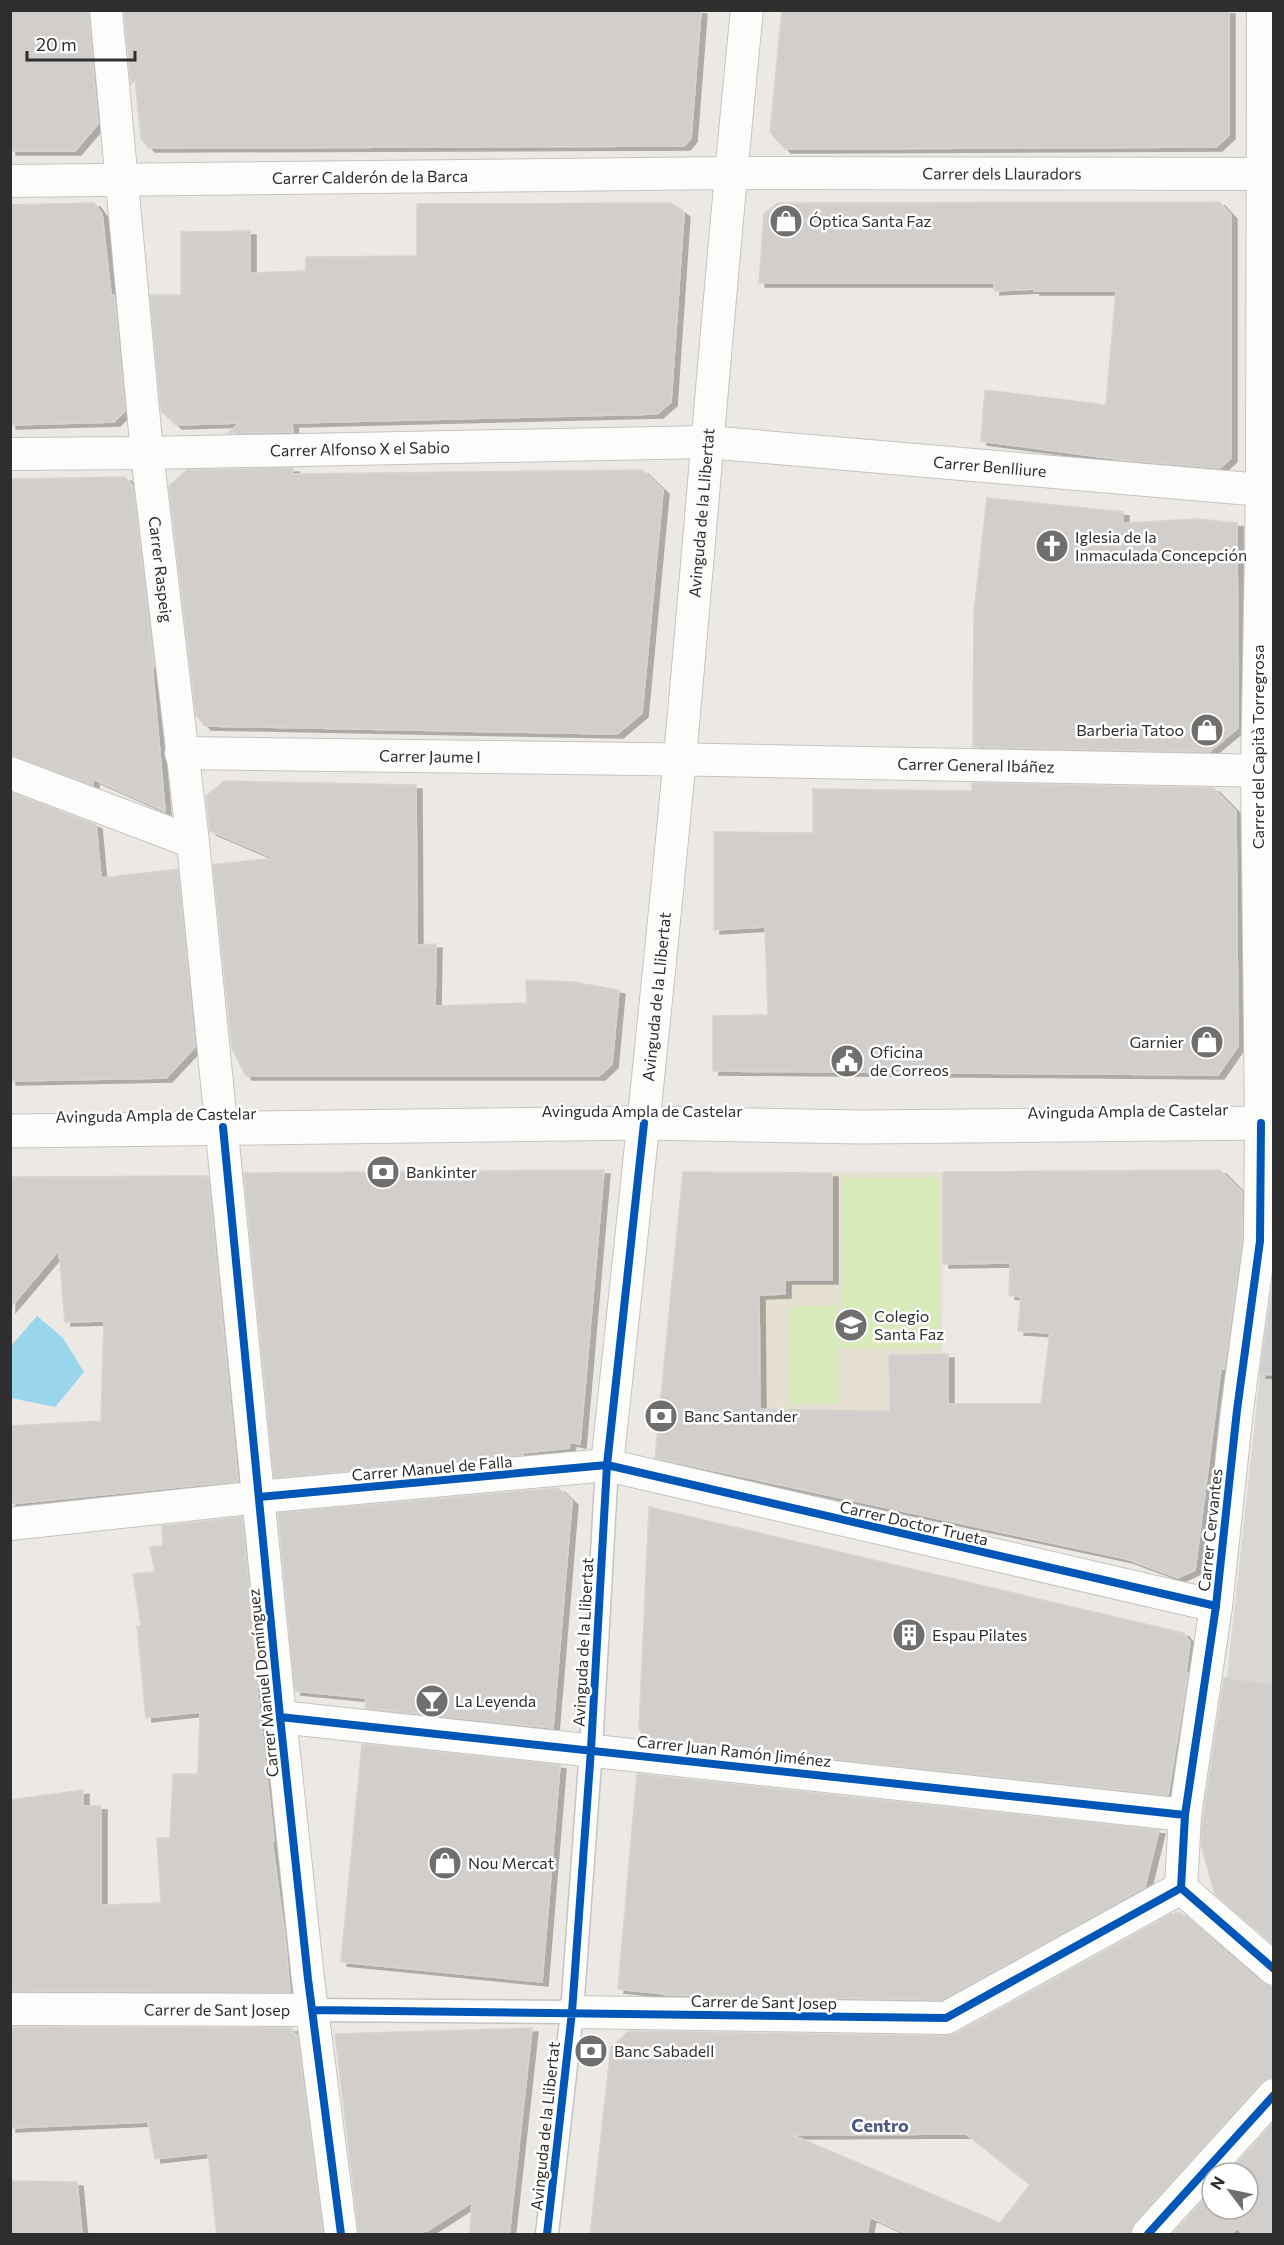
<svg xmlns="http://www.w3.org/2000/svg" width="1284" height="2245" viewBox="0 0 1284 2245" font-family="Commissioner,sans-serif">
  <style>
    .education { fill: #e6e0d3 }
    .pitch { fill: #d9eabb }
    .plaza { fill: #dad6d2 }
    .water { fill: #99d6ec }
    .building { fill: #d1cecb; stroke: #d7d4d0; stroke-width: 1.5; fill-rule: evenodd; filter: url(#shadow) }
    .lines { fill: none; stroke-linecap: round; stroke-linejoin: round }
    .pedestrian-casing { stroke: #c5c4c5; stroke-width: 25 }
    .minor-casing { stroke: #c5c4c5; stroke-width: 34 }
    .secondary-casing { stroke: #c5c4c5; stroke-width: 35 }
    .pedestrian { stroke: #fcfcfb; stroke-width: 22 }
    .minor { stroke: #fcfcfb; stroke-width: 32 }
    .secondary { stroke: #fcfcfb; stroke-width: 33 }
    .cycleway-casing { stroke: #fff; stroke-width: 11 }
    .cycleway { stroke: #0057b8; stroke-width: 8 }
    .labels { text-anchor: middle; stroke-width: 5; stroke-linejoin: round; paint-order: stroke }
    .street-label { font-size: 16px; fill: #2e2e2e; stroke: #fff }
    .poi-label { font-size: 16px; fill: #2e2e2e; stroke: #fff; text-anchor: start }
    .neighbourhood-label { font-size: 18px; font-weight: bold; fill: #4d5680; stroke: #fff }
  </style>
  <defs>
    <filter id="shadow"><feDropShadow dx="6" dy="4" stdDeviation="0" flood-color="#0004"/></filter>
  </defs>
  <rect width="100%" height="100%" fill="#ece8e4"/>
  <path class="education" d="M943,1172L942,1354H948V1521L760,1479L759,1173Z"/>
  <path class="pitch" d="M843,1177H939V1348H842Z
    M838,1305L839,1403L790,1404L789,1306Z"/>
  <path class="plaza" d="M1260,1374L1274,1375L1273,1684L1227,1678Z"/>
  <path class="water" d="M37,1316L63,1338L84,1372L55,1407L11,1398V1346Z"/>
  <path class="building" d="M10,10H88L98,124L75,151H10Z
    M124,10H701L691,138L684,146L149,148L141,139L135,79L131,84Z
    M782,10H1229V135L1216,147L785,149L770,132Z
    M1219,202L1231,215V458L1220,468L1124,460L981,441L985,390L1106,405L1116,291H1034V289L994,291V283H759L764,214L778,203Z
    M94,203L102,214L111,295H114L125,411L114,422L10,425V205Z
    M671,203L684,213L671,402L657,414L292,423L293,432L228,433L240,423L176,425L161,411L150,295H181V232L250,231V273L306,271V257L417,256V204Z
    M293,468V474L642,470L663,490L642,713L617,734L205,726L196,715L169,486L187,470Z
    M125,477L133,486L154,666L152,664L165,811L93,779V785L10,756V479Z
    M987,498L1123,512V523L1198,519L1237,523L1238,728L1209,752L973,747L974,613Z
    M224,781L416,785L417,945L436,944L435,1006L527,1003L526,980L573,982L619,990L612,1064L599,1076H246L232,1048L213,865L274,858L210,831L206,796Z
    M972,783L1213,788L1236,811L1238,1046L1218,1075L713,1071V1016L768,1015L765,927L714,930V832L813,833V789L972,791Z
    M10,792L96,825L101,878L178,869L195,1047L166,1078L10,1081Z
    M604,1170L580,1444L570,1442L569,1448L522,1453L523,1455L274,1478L244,1173Z
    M1220,1170L1242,1192V1240L1224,1369L1221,1368L1195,1570L1178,1578L1127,1559L655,1458L683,1172L832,1173V1280H785V1294L759,1295L760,1409L890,1411L889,1355L948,1354V1404H1041L1050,1333L1018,1331L1021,1297L1009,1295L1010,1263L943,1264V1172Z
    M208,1176L238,1481L10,1504V1426L101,1421L104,1321L65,1322L59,1250L10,1308V1177Z
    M1274,1275V1375L1260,1374Z
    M558,1488L572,1501L553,1728L365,1708L366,1698L295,1691L278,1513Z
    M649,1507L1183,1633L1190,1642L1186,1673H1188L1168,1795L641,1738V1730H639Z
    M242,1517L259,1687H257L274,1841H272L285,1937L290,1992L10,1991V1800L83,1790V1806H101V1905L161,1903L157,1838H170L173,1774H198L200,1712L146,1718L137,1626H141L133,1574L155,1572L150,1547L163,1546L162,1526Z
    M1224,1678L1274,1684V1945L1215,1894L1201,1845L1203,1817Z
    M362,1744L560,1765L542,1982L341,1962Z
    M637,1774L1159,1830L1145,1887L941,2000L665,1995V1994L618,1989Z
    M1179,1912L1262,1983L1274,1987V2078H1268L1261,2083L1135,2222L1131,2235H909L870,2217L867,2235H590L611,2047L629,2031L946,2036L955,2034L1170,1915ZM966,2134L1030,2185L1000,2223L792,2135Z
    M10,2027L292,2028L293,2033L297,2035L323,2235H217L208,2153L155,2159L148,2122L10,2128Z
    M532,2028L509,2235H470L472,2202L427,2231L392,2235H359L335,2034Z
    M1274,2122V2235H1244L1237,2228L1230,2235H1172L1212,2190V2209H1248V2173H1228Z
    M10,2181L77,2182L82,2235H10Z"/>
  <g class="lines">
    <defs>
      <path id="pedestrian" d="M312,2010L572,2012
        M547,2234L572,2012L591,1749L607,1465"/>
      <g id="minor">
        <path id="s1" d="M106,10L147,453L193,842L280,1717L308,1979L341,2234"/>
        <path d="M1263,10L1262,491L1257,772L1261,1123L1260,1241L1237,1410L1216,1606L1185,1815L1181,1888L1274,1969"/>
        <path id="s2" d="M10,181L730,173L1274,174"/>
        <path id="s3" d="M10,454L147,453L707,442L1274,491"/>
        <path id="s4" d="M181,753L716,760L1274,771"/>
        <path d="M10,773L193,842"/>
        <path id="s5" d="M607,1465C634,1215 661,964 684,713C705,479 723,244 747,10"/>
        <path d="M10,1524L259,1497L607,1465L1216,1606"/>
        <path d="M280,1717L1185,1815"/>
        <path id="s6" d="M10,2009L312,2010"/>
        <path d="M572,2012L946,2018L1181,1888"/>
        <path d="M1148,2234L1274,2095"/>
      </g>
      <path id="secondary" d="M10,1131L644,1123L862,1127L1274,1123"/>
    </defs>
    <use href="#pedestrian" class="pedestrian-casing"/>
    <use href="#minor" class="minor-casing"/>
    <use href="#secondary" class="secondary-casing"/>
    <use href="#pedestrian" class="pedestrian"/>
    <use href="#minor" class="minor"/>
    <use href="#secondary" class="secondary"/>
    <defs>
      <path id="cycleway" d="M1261,1123L1260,1241L1237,1410L1216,1606L1185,1815L1181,1888L1274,1969
        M223,1127L280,1717L308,1979L341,2234
        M259,1497L607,1465L1216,1606
        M280,1717L1185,1815
        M312,2010L946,2018L1181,1888
        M547,2234L572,2012L591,1749L607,1465L644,1123
        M1148,2234L1274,2095"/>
    </defs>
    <use href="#cycleway" class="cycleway-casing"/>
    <use href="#cycleway" class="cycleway"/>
  </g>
  <defs>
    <symbol id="shop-disc" viewBox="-11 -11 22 22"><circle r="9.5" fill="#706f6e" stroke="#fff"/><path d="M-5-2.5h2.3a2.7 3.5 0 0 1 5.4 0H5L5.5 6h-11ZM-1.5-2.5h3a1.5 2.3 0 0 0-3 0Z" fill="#fff"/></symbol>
    <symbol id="church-disc" viewBox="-11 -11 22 22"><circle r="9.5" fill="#706f6e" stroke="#fff"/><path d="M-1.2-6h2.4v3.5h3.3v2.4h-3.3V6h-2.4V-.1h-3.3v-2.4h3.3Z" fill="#fff"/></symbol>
    <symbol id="civic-disc" viewBox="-11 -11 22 22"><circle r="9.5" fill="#706f6e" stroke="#fff"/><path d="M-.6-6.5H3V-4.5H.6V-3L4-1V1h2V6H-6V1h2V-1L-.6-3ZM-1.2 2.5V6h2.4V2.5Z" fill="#fff"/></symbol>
    <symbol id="bank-disc" viewBox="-11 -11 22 22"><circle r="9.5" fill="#706f6e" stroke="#fff"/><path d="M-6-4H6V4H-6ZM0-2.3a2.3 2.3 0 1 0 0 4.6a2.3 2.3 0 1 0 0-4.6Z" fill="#fff"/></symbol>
    <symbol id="school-disc" viewBox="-11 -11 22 22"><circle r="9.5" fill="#706f6e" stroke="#fff"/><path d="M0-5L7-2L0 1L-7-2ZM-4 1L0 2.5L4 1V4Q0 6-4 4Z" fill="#fff"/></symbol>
    <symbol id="building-disc" viewBox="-11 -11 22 22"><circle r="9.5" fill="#706f6e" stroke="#fff"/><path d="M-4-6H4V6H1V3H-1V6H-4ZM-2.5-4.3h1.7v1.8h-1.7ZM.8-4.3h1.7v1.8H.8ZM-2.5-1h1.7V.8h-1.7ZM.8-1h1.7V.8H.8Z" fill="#fff"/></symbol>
    <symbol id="bar-disc" viewBox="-11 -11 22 22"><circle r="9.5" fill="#706f6e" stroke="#fff"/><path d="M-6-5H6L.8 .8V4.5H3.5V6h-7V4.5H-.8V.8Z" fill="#fff"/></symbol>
  </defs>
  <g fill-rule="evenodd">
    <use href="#shop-disc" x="767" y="202" width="38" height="38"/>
    <use href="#church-disc" x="1033" y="527" width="38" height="38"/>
    <use href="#shop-disc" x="1188" y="711" width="38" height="38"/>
    <use href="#shop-disc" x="1188" y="1023" width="38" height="38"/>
    <use href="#civic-disc" x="828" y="1042" width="38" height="38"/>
    <use href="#bank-disc" x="364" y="1153" width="38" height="38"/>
    <use href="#school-disc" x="832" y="1306" width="38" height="38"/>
    <use href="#bank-disc" x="642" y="1397" width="38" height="38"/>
    <use href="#building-disc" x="890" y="1616" width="38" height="38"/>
    <use href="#bar-disc" x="413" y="1682" width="38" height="38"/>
    <use href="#shop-disc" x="426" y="1844" width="38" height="38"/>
    <use href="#bank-disc" x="572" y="2032" width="38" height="38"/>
  </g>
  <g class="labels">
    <g class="street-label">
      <text dy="6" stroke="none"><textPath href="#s2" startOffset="992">Carrer dels Llauradors</textPath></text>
      <text dy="6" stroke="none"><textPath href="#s2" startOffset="360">Carrer Calderón de la Barca</textPath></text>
      <text dy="6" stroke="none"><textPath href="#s3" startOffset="350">Carrer Alfonso X el Sabio</textPath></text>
      <text dy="6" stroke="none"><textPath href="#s3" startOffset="981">Carrer Benlliure</textPath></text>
      <text dy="6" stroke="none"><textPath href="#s5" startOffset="957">Avinguda de la Llibertat</textPath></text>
      <text dy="6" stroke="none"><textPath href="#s1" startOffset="562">Carrer Raspeig</textPath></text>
      <text transform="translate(1258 747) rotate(-90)" y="6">Carrer del Capità Torregrosa</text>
      <text dy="6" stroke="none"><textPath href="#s4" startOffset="249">Carrer Jaume I</textPath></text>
      <text dy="6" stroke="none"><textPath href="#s4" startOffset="795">Carrer General Ibáñez</textPath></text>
      <text dy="6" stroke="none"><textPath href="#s5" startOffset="471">Avinguda de la Llibertat</textPath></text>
      <text x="642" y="1117">Avinguda Ampla de Castelar</text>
      <text transform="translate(1128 1111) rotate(-1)" y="6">Avinguda Ampla de Castelar</text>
      <text transform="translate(156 1115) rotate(-1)" y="6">Avinguda Ampla de Castelar</text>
      <text transform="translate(432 1468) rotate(-5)" y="6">Carrer Manuel de Falla</text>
      <text transform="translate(914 1523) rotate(13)" y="6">Carrer Doctor Trueta</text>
      <text transform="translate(1210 1530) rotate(-84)" y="6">Carrer Cervantes</text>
      <text transform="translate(583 1642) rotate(-87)" y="6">Avinguda de la Llibertat</text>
      <text transform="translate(263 1683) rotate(-96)" y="6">Carrer Manuel Domínguez</text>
      <text transform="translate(734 1751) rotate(6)" y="6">Carrer Juan Ramón Jiménez</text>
      <text transform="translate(764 2002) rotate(1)" y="6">Carrer de Sant Josep</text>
      <text dy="6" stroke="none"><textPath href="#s6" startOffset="207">Carrer de Sant Josep</textPath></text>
      <text transform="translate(545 2126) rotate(-84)" y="6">Avinguda de la Llibertat</text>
    </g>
    <g class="poi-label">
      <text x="809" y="227">Óptica Santa Faz</text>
      <text x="1075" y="543">Iglesia de la<tspan x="1075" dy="18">Inmaculada Concepción</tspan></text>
      <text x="1184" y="736" text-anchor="end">Barberia Tatoo</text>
      <text x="1184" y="1048" text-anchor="end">Garnier</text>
      <text x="870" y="1058">Oficina<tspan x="870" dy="18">de Correos</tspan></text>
      <text x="406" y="1178">Bankinter</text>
      <text x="874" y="1322">Colegio<tspan x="874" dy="18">Santa Faz</tspan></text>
      <text x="684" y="1422">Banc Santander</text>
      <text x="932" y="1641">Espau Pilates</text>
      <text x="455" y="1707">La Leyenda</text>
      <text x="468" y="1869">Nou Mercat</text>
      <text x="614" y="2057">Banc Sabadell</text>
    </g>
    <g class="neighbourhood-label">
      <text x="880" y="2132">Centro</text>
    </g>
  </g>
  <rect width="1284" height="2245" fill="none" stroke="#2e2e2e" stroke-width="24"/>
  <g transform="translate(1230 2191) rotate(302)"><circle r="28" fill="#ffffff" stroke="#ababab" stroke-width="1.5"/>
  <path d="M0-4.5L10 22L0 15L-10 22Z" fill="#706f6e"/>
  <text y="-9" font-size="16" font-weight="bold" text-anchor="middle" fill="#2e2e2e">N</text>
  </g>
  <path d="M27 51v9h108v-9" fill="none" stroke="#2e2e2e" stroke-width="3"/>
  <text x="36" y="51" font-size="18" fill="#2e2e2e" stroke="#ffffff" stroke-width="4.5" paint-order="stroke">20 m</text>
</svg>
